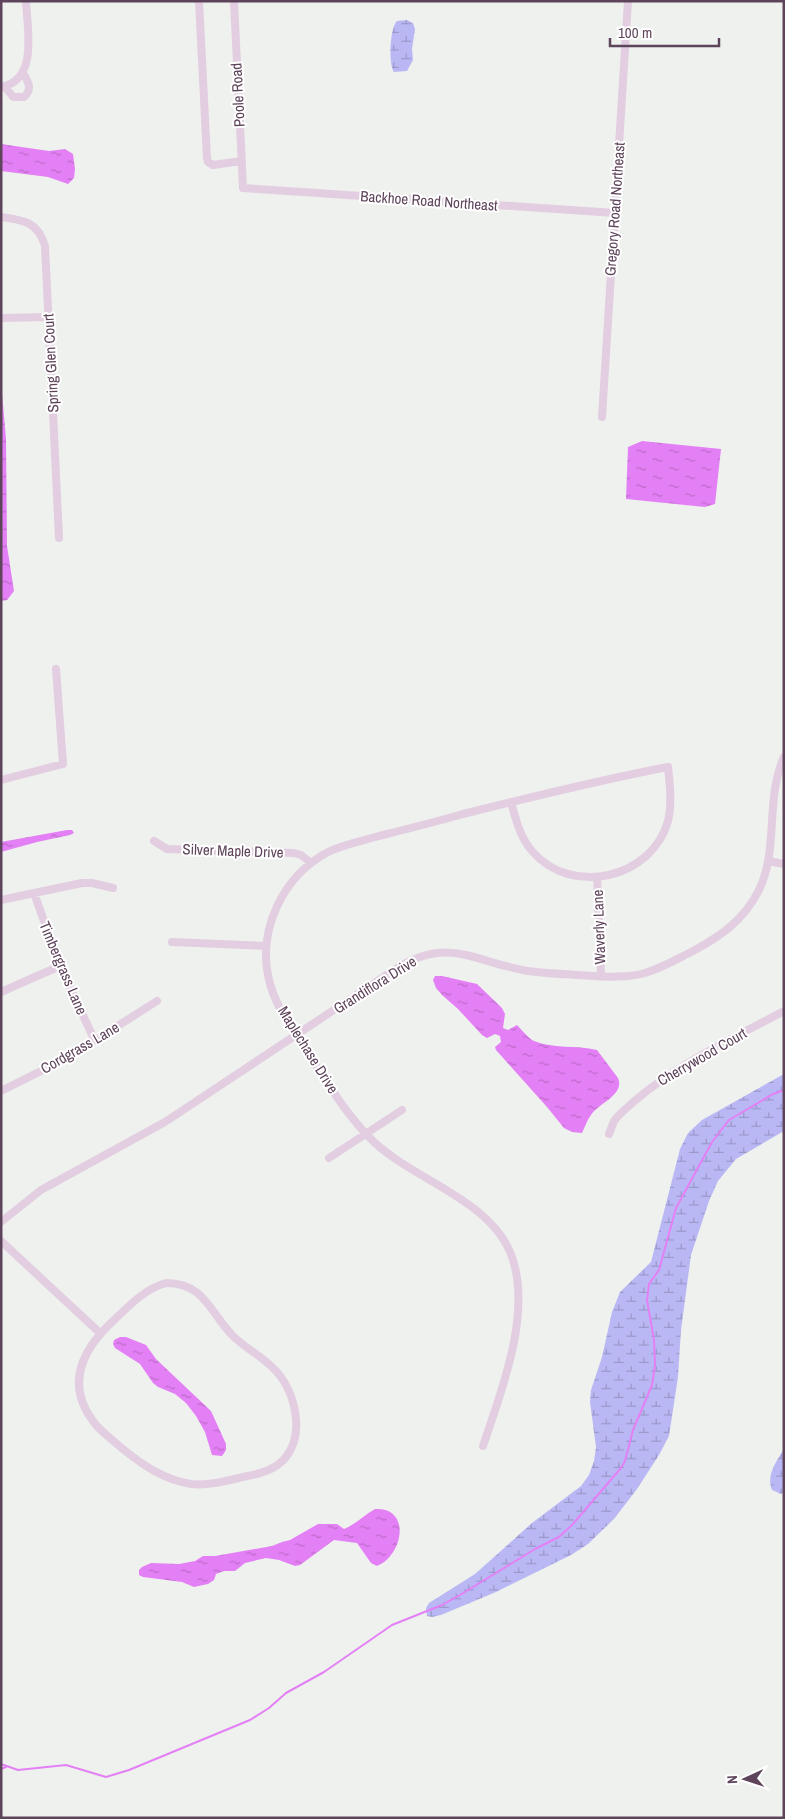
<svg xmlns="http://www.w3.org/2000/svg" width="785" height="1819" viewBox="0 0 785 1819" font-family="'Archivo Narrow',sans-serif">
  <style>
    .wetland { fill: url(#wetland-marsh) }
    .water { fill: url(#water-ripples) }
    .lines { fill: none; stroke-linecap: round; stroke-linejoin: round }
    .stream { stroke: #e480f5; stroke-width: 2 }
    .minor { stroke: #e2cee0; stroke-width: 8 }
    .labels { text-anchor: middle; stroke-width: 4; stroke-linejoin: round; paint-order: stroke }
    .street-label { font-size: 15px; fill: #5e445b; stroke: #fff }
  </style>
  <defs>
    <pattern id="wetland-marsh" width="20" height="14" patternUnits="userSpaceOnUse" patternTransform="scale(1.25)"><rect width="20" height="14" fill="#bab8f4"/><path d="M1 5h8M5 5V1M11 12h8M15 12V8" fill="none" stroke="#9a97c9"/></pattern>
    <pattern id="water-ripples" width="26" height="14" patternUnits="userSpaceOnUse" patternTransform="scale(1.25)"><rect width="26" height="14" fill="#e480f5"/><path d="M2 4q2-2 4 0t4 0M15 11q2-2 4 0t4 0" fill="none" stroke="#bc6ac9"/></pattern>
  </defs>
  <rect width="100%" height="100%" fill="#eff1ee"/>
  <path class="wetland" d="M407,20L413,23L415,29L412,49L413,60L407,71L394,72C388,64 390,27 397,21Z
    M784,1074V1131L736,1159L718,1181L709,1201L691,1255L681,1330L678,1377L669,1436L659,1455L637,1489L614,1519L588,1544L571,1555L496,1592L441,1615L432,1617L427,1616L426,1608L429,1603L475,1574L532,1523L581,1486L589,1475L594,1461L596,1447L590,1402L591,1390L602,1357L612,1312L620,1292L651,1262L680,1149L688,1133L702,1120Z
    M784,1449V1492L781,1494L772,1490C766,1475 776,1462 784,1449Z"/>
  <path class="water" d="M1,144L49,151L65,149L73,154L75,169L74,178L68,184L48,177L1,171Z
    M1,382L6,439L7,546L14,591L7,600L1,601Z
    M642,441L721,449L715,504L705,507L626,499L628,447Z
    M67,830H72L74,833L70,835L37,842L1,852V842Z
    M435,976H442L477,984L502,1008L505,1014L503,1028L508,1030L517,1025C522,1030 528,1038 534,1041C553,1049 576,1045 597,1050L618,1078C625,1095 599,1103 591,1115C587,1120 585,1127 582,1133L572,1132L564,1128L547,1107L496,1050L495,1047L501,1042L500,1036L495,1034L487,1038L482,1035L458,1009L442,995L436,988L433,980Z
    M120,1337H126L146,1345L156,1359L211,1411L226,1444V1450L222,1456L212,1455L205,1432L196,1416L186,1403L175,1394L158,1387L153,1383L140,1364L115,1348L113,1344L114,1340Z
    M375,1509C412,1507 403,1556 377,1566L371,1563L357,1543L334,1540L300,1565L295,1566L279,1560L266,1558L245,1563L235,1571H224L216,1574L214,1580L208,1584L194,1587L182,1582L143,1577L139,1575V1570L142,1567L151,1563L179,1564L195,1561L203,1556H215L272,1546L282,1542L290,1540L318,1524H337L344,1529C356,1524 364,1515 375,1509Z"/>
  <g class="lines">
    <path class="stream" d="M1,1764L18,1770L66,1765L106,1777L129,1770L250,1720L269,1708L286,1693L324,1672L392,1625L442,1605L460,1595L535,1549L559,1537L572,1525L621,1468L625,1461L633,1430L652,1385L655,1365L654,1340L647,1300L649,1284L659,1270L676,1208L712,1142L729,1120L773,1094L784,1090
      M1,1769L6,1767"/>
    <path class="minor" d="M199,1L207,158L208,162L213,165L241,161
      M234,1L243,188L615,213
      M4,86L13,97H24C33,89 28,81 23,73
      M1,87C39,80 27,29 26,1
      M1,217C24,220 38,222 45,246L59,538
      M1,318L48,317
      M602,417L628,1
      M1,780L63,764L56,669
      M154,841L167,849L294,853L301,855L311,863
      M768,861L784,864
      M597,877L601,976
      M34,893L60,966L95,1041
      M1,900L82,883H92L113,888
      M172,942L266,946
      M1,992L60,966
      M1,1091L69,1057L157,1001
      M609,1134L614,1121L619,1115C666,1069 726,1042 784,1011
      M329,1158L402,1110
      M1,1222L41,1190L165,1122L394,970C449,935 473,962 528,971C544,973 561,974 577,975C600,976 623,979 645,973C662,968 677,959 693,951C721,936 744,920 759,890C779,849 765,799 784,757
      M1,1241L100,1333
      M166,1283C205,1283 210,1313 233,1336C245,1348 260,1355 272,1367C294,1387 306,1431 286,1457C276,1470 259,1474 243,1477C227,1481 208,1486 191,1484C165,1480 144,1466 124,1450C115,1442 104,1434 96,1425C65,1387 80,1352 112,1322C128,1307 144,1289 166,1283Z
      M483,1446C501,1392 532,1314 512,1257C492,1200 417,1182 374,1142C346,1115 325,1079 304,1047C290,1026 275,1005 269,980C257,930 283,876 328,852C344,844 362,841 379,836C407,829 435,822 463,814C531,797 599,780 668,767C670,785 672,804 668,821C652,879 571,897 532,851C520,837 516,820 511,802"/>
  </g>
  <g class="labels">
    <g class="street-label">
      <text transform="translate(238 95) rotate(-93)" y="5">Poole Road</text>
      <text transform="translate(429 201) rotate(4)" y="5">Backhoe Road Northeast</text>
      <text transform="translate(615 209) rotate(-86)" y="5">Gregory Road Northeast</text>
      <text transform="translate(51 363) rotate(-93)" y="5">Spring Glen Court</text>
      <text transform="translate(233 851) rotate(2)" y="5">Silver Maple Drive</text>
      <text transform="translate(599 927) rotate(-92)" y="5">Waverly Lane</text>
      <text transform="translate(63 968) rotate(67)" y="5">Timbergrass Lane</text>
      <text transform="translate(375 985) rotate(-32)" y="5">Grandiflora Drive</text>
      <text transform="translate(80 1048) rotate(-30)" y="5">Cordgrass Lane</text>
      <text transform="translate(308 1050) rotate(58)" y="5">Maplechase Drive</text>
      <text transform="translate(702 1057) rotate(-30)" y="5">Cherrywood Court</text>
    </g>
  </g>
  <rect width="785" height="1819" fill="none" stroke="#5e445b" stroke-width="5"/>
  <g transform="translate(745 1779) rotate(267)" stroke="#ffffff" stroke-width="4" paint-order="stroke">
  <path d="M0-4L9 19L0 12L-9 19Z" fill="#5e445b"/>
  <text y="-8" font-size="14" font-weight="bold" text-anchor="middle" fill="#5e445b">N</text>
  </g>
  <path d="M610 38v8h109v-8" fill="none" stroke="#5e445b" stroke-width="2.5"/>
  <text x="618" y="38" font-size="15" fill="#5e445b" stroke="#ffffff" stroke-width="4" paint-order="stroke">100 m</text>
</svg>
